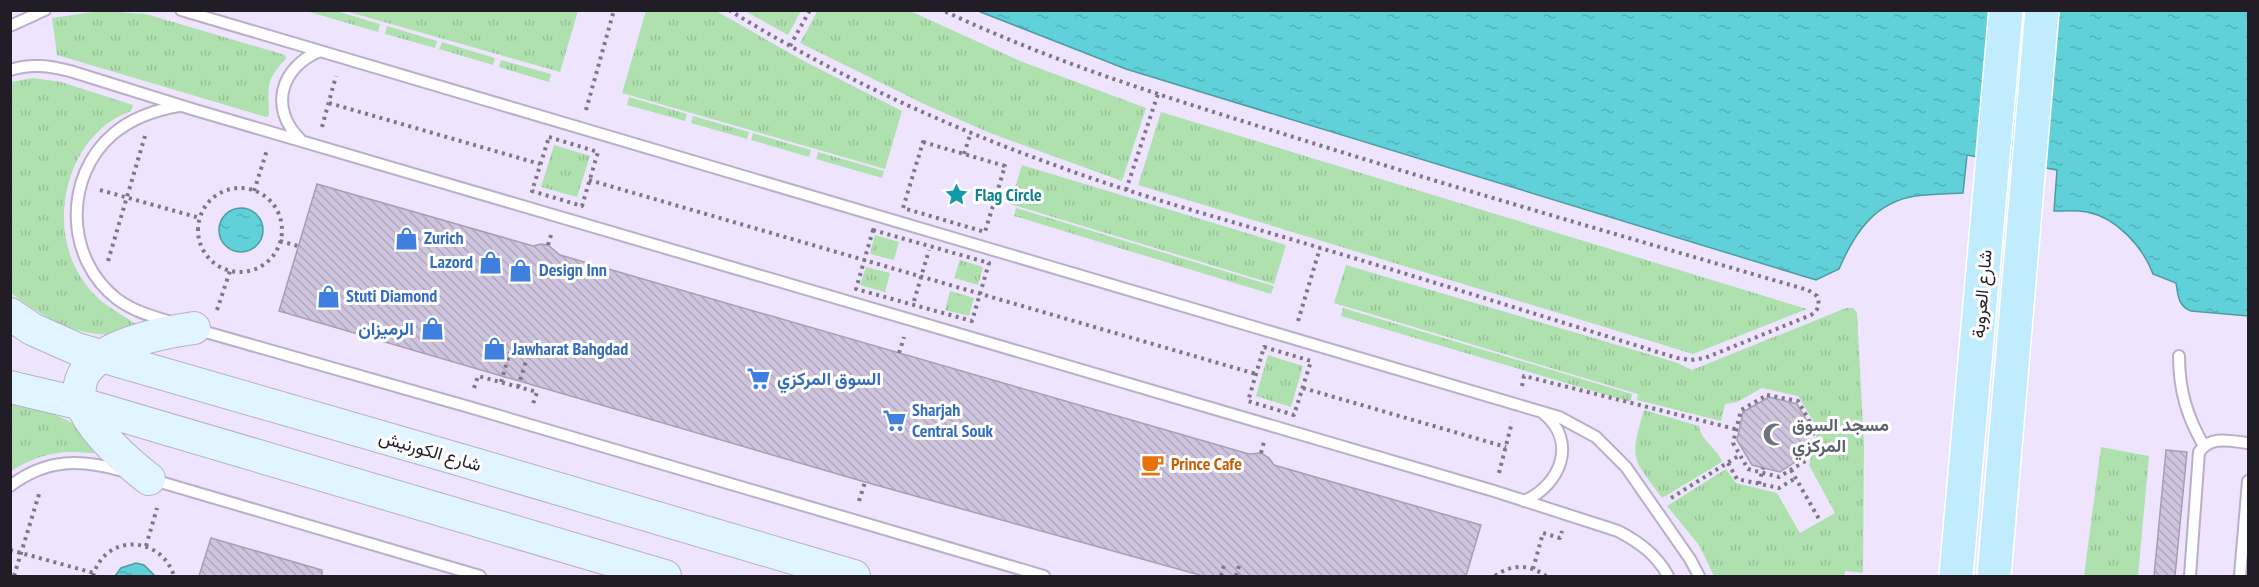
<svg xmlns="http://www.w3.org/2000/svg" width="2259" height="587" viewBox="0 0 2259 587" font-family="'PT Sans Narrow',Vazirmatn,sans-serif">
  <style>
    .grass { fill: url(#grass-tufts) }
    .water { fill: url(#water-ripples); stroke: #4d9ba3; stroke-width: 1.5 }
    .building { fill: url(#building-back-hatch); stroke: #a79eb6; stroke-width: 1.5 }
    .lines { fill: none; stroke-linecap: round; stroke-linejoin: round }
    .service-casing { stroke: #b9afc8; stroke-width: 14 }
    .secondary-casing { stroke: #b9afc8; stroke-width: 34 }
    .primary-casing { stroke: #fff; stroke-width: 36 }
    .path { stroke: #7e7788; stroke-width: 4; stroke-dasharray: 3 4.5; stroke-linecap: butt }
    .service { stroke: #fff; stroke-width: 10 }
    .secondary { stroke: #e0f5ff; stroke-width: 32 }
    .primary { stroke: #c1ecfe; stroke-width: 33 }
    .labels { text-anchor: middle; stroke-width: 6; stroke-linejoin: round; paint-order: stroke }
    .culture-label { font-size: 18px; font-weight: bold; fill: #0d838f; stroke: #fff; text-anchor: start }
    .shop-label { font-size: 18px; font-weight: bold; fill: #366cbe; stroke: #fff; text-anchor: start }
    .street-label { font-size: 18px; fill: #211d26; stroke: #fff }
    .worship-label { font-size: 18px; font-weight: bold; fill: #5b616d; stroke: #fff; text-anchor: start }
    .food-label { font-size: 18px; font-weight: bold; fill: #c56008; stroke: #fff; text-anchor: start }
  </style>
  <defs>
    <pattern id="grass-tufts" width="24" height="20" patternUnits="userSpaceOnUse" patternTransform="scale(1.5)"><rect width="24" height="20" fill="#afe1af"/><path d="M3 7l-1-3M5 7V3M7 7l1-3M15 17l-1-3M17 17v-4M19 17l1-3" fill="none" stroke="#96c196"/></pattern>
    <pattern id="water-ripples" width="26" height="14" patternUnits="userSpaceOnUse" patternTransform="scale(1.5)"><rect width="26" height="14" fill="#60d1d8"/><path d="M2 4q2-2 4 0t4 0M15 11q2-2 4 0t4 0" fill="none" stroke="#53b3b9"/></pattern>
    <pattern id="building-back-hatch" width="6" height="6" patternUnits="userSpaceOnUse" patternTransform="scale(1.5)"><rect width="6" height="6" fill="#cec4de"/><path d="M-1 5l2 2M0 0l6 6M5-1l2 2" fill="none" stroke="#b1a8be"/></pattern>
  </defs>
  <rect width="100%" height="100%" fill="#eee4fe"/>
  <path class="grass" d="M818,10L910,11L1020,61L1146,108L1122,181L990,133L926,105L800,43Z
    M100,11L146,14L285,55L286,59C264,81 269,88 269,116L266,117L57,55L52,18Z
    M306,11H336L380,24L378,32Z
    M345,11L578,10V11L560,72Z
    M646,11H716L802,60L902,111L885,169L622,93Z
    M745,11H801L788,35Z
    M387,26L437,41L435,48L385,34Z
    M442,42L495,58L493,65L439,49Z
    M501,60L551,74L549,82L499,67Z
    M33,78L61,82L133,105L131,111C66,134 44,227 84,282C101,306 115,309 137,325C130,328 122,333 115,334C77,338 39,315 11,293V82Z
    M629,97L687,114L685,121L627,105Z
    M1161,112L1807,309L1693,354L1138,185Z
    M693,116L749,132L747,139L691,123Z
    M753,133L811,150L809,157L751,140Z
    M554,145L590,156L577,197L541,187Z
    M818,152L884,171L882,178L816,159Z
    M1022,165L1286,245L1274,284L1010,204Z
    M1016,208L1274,286L1271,294L1014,216Z
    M875,235L899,242L894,260L870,254Z
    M960,260L983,267L978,285L954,278Z
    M1346,265L1675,362L1692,370L1846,308H1853L1857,313L1864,445L1863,573L1845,571L1844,576H1714L1699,545L1667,506L1726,469L1736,483L1777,493L1800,533L1835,513L1809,465L1818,429L1798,396L1762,388L1737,402L1725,404L1721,421L1637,400L1638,394L1334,303Z
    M866,267L890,273L885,292L860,285Z
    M950,291L974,298L969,316L945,310Z
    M1343,308L1632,394L1630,402L1341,316Z
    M1268,355L1303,366L1291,407L1256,396Z
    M11,403C34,408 62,414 81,429C88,435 94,445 99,452C92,454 83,452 75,452C52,451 30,459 11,471Z
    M1644,410L1699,426C1702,443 1717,447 1722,462L1662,498C1632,457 1629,461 1644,410Z
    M2101,447L2149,456L2138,576H2084Z"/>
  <path class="water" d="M978,11H2248V316L2191,311C2178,306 2178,295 2176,283L2153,274C2143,247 2117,218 2087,212C2077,210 2065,211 2054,211L2057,170L1967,155L1963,193C1947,194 1931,194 1916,196C1874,202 1854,234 1839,269L1816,280L1126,69Z
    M219 230a22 22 0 1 1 44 0a22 22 0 1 1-44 0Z
    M136,563L144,565L155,576H115L121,568Z"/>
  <path class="building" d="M317,184L533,246L541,244L548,245L560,255L1249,454L1261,453L1269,458L1274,465L1481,525L1466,576H1203L865,482L279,311Z
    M1769,397L1797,404L1811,428L1804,456L1780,472L1752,465L1737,440L1743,412Z
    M2166,450L2187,452L2175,576H2154Z
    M211,538L322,570V576H199Z"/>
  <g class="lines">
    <defs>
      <path id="service" d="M181,10L1559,417L1596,437L1626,467L1690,559L1699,576
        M10,26L45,10
        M10,70C31,63 50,66 70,71L195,110L1494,491L1618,531C1639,542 1657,555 1668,576
        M300,139C269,109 280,67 320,51
        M171,322C151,316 133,311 117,299C65,259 63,177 113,134C132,118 155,110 179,106
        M195,329L469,407L1044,576
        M2179,356C2179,390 2187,417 2204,446
        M150,479L480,576
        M10,486C47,458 81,459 123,471
        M1524,501C1561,485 1578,441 1543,413
        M2190,576L2199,452C2211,435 2230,441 2248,443
        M2240,576L2248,481"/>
      <path id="secondary" d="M10,314L32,329L77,349L454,458L854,576
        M10,387L82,404L665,576
        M149,479C127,462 91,430 82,404C63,350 159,333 194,328"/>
      <path id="primary" d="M1956,576L2006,10
        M1994,576L2042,10"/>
    </defs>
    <use href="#service" class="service-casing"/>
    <use href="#secondary" class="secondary-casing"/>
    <use href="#primary" class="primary-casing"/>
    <path class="path" d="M729,10C832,74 945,126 1060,167C1144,198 1231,221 1317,247C1438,283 1557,321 1677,358L1691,360L1705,358L1811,315C1819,310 1820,304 1817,296L1808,290C1635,240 1462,190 1290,136C1172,99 1054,63 942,10
      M790,46L810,10
      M329,103L540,164
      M586,110L614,10
      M322,127L336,76
      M549,137L598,152L582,206L532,191Z
      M923,142L1005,166L985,232L903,208Z
      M964,154L971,132
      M589,180L1256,374
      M198 230a42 42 0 1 1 84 0a42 42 0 1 1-84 0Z
      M100,190L200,218
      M1126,190L1158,94
      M254,191L267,150
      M873,230L989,263L972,321L856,289Z
      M280,241L298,246
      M548,245L551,235
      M108,261L145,136
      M914,301L929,250
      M217,310L230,271
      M1298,321L1320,248
      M1264,347L1311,361L1294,415L1248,401Z
      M899,353L904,337
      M501,382L510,352
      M1522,386L1524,376L1739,430
      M518,387L527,358
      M474,388L478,376L537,392L532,407
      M1303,388L1506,447
      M1767,395L1798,401L1814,429L1807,460L1779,477L1748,469L1733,443L1741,410Z
      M1261,453L1264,442
      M1728,463L1737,479L1779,488L1796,478
      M1791,470L1819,519
      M1499,473L1512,422
      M1759,484L1763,468
      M1671,498L1740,455
      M859,501L865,482
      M146,546L157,508
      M10,550L94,573
      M1533,569L1543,533L1560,538L1562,531
      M14,576L40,491
      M93,576C105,533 161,535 174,576
      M1221,576L1225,562
      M1236,576L1239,566
      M1495,576C1511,564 1530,564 1546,576"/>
    <use href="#service" class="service"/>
    <use href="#secondary" class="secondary"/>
    <use href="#primary" class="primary"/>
  </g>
  <defs>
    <symbol id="sight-bare" viewBox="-9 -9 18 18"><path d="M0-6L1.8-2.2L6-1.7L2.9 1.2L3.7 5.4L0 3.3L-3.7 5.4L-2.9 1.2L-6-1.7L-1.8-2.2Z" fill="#0f9aa8" stroke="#fff" stroke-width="2.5" paint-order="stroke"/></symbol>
    <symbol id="shop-bare" viewBox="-9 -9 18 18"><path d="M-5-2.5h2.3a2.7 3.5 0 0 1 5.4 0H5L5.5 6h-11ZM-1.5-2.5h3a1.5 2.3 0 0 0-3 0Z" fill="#3f7fe0" stroke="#fff" stroke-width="2.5" paint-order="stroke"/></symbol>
    <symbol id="supermarket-bare" viewBox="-9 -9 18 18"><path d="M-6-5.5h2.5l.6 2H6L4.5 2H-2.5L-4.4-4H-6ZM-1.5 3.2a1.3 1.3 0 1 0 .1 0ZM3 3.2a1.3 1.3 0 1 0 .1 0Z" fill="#3f7fe0" stroke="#fff" stroke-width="2.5" paint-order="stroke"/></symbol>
    <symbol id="mosque-bare" viewBox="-9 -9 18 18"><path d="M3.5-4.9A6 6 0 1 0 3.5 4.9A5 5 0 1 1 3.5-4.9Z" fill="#6b7280" stroke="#fff" stroke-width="2.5" paint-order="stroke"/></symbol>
    <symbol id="cafe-bare" viewBox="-9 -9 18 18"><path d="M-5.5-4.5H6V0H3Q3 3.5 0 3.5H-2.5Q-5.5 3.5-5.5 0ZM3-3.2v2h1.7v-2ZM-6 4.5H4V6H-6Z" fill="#e8710a" stroke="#fff" stroke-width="2.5" paint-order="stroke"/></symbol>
  </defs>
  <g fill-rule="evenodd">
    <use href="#sight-bare" x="940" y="178" width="33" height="33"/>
    <use href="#shop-bare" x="390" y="222" width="33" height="33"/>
    <use href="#shop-bare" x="474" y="246" width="33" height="33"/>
    <use href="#shop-bare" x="504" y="254" width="33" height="33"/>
    <use href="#shop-bare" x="312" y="280" width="33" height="33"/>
    <use href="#shop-bare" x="416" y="312" width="33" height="33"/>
    <use href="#shop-bare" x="478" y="332" width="33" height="33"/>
    <use href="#supermarket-bare" x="742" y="362" width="33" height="33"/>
    <use href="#supermarket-bare" x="878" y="404" width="33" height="33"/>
    <use href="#mosque-bare" x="1758" y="418" width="33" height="33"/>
    <use href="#cafe-bare" x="1136" y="448" width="33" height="33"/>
  </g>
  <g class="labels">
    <g class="culture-label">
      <text x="975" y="201">Flag Circle</text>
    </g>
    <g class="shop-label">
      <text x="424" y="244">Zurich</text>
      <text x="473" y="268" text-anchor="end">Lazord</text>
      <text x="539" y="276">Design Inn</text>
      <text x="346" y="302">Stuti Diamond</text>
      <text x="414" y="335" text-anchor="end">الرميزان</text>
      <text x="512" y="355">Jawharat Bahgdad</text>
      <text x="777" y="385">السوق المركزي</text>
      <text x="912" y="416">Sharjah<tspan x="912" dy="21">Central Souk</tspan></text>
    </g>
    <g class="street-label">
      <text transform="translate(1982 294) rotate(-85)" y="6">شارع العروبة</text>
      <text transform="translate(430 451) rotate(16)" y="6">شارع الكورنيش</text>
    </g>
    <g class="worship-label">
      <text x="1792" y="431">مسجد السوق<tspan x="1792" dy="21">المركزي</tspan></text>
    </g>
    <g class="food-label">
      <text x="1171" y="470">Prince Cafe</text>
    </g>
  </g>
  <rect width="2259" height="587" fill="none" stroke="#211d26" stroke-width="24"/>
</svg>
